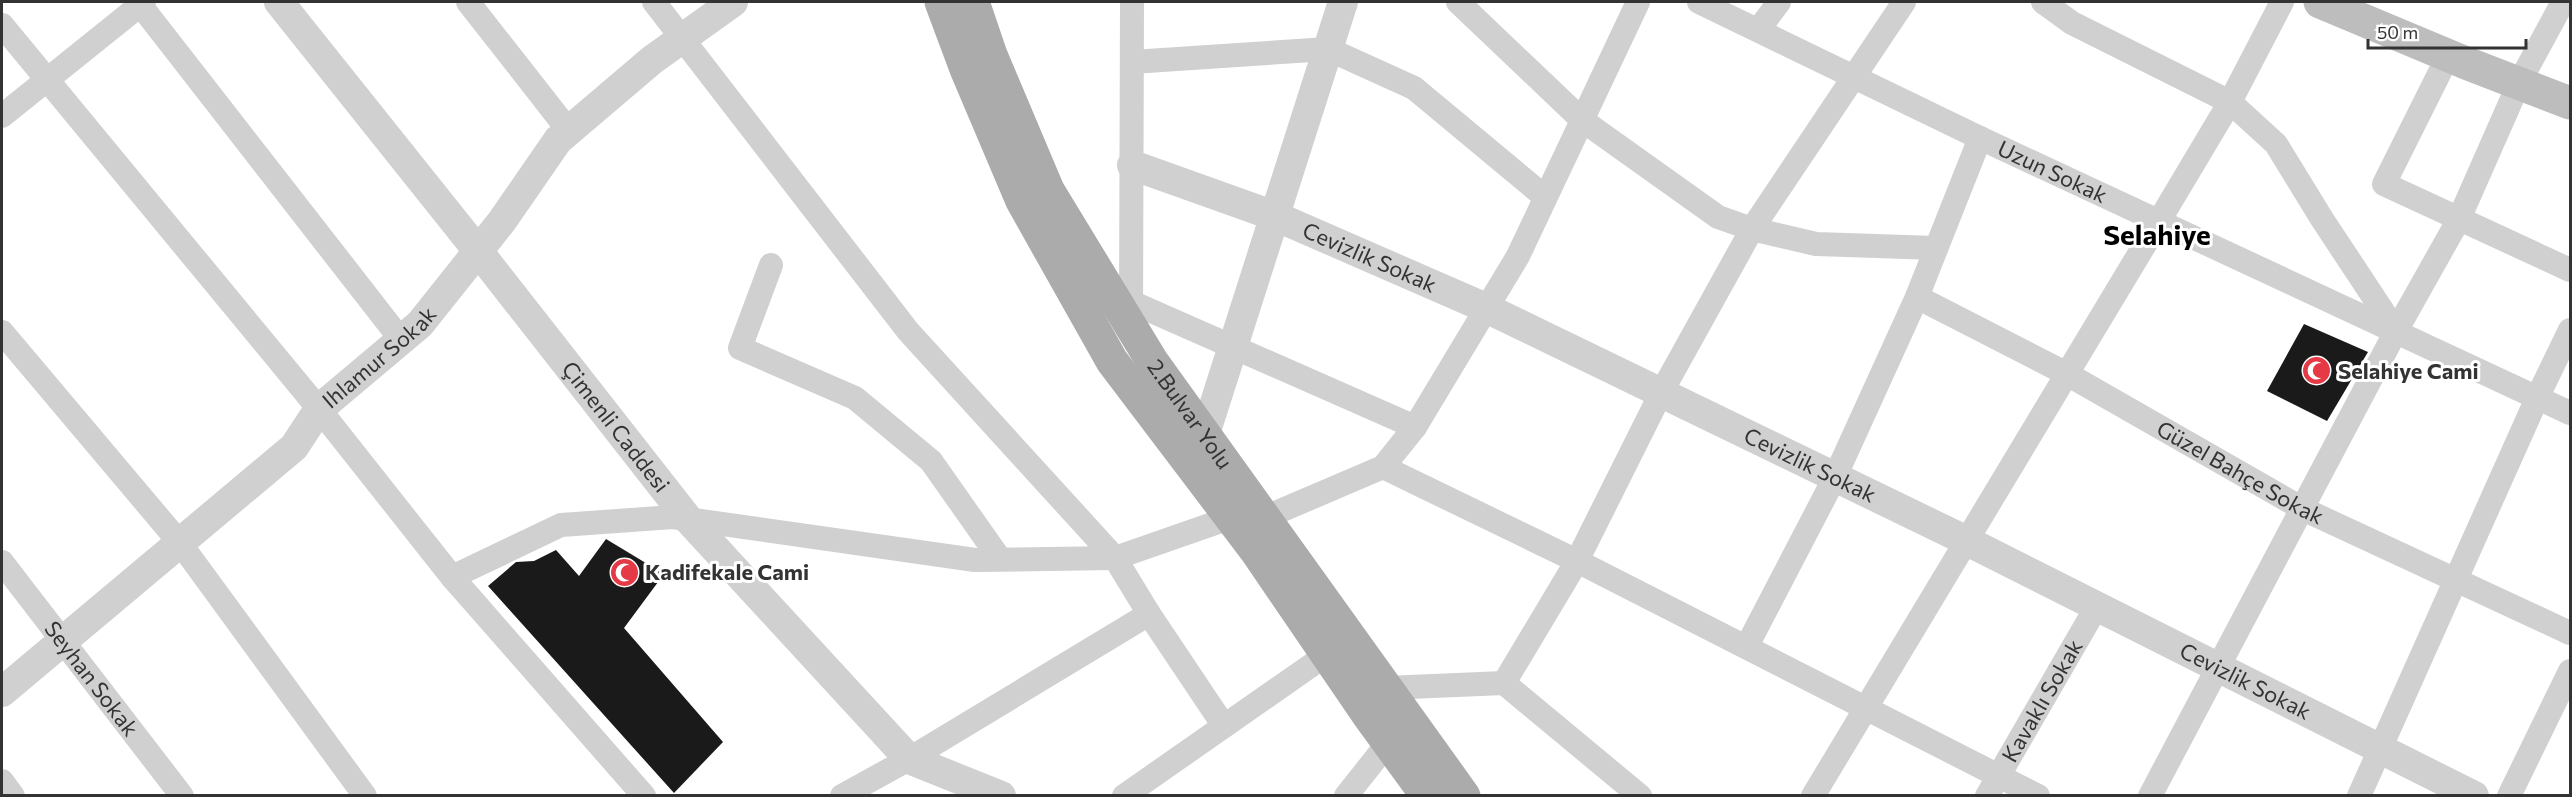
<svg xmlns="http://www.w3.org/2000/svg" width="2572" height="797" viewBox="0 0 2572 797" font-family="Commissioner,sans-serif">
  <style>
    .building { fill: #1a1a1a }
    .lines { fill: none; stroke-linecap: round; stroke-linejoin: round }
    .minor { stroke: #d0d0d0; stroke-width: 24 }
    .tertiary { stroke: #d0d0d0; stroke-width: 30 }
    .secondary { stroke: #bdbdbd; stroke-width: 33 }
    .primary { stroke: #ababab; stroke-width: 33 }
    .labels { text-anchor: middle; stroke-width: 6; stroke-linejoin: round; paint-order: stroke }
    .street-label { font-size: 22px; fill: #333; stroke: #fff }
    .poi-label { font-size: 22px; font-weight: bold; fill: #333; stroke: #fff; text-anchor: start }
    .district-label { font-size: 28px; font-weight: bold; fill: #000; stroke: #fff }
  </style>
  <rect width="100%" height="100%" fill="#fff"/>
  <path class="building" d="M2304,324L2368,352L2327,421L2267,391Z
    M606,539L664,574L624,628L723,742L674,793L488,586L516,562L534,561L556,550L579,576Z"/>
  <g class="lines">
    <g class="minor">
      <path d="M138,2L402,341"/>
      <path d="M468,2L569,131"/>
      <path d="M654,2L908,331L1115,558"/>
      <path d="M1458,2L1582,120L1718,217L1752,229L1816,244L1936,248"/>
      <path id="s1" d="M1699,2L1980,138L2570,413"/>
      <path d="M2043,2L2072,23L2230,102L2276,144L2322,219L2396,331"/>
      <path d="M2,25L319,409L452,577"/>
      <path d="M1759,29L1779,2"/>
      <path d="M2449,54L2384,184L2570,270"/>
      <path d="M1132,62L1328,49L1414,88L1545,197"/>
      <path d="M2,116L144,2"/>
      <path d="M771,265L740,348L855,398L931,461L1000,559"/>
      <path id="s2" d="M1917,297L2067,374L2303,509L2570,633"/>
      <path d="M1131,317L1132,2"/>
      <path d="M2,332L180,543L365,796"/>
      <path d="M1415,427L1518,256L1638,2"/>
      <path d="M1383,467L1577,561L2038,796"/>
      <path id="s3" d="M2,562L182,796"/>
      <path d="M1149,614L1224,726"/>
      <path d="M1747,646L1835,477L1917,297L1980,138"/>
      <path d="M1386,688L1504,683"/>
      <path d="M2,781L13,796"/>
      <path d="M644,796L452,577L561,525L673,517L975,560L1115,558"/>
      <path d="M842,796L909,759L1149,614L1115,558L1230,518L1266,517L1383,467L1415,427L1131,302"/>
      <path d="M1124,796L1326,655"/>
      <path d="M1346,796L1388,743"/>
      <path d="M1640,796L1504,683L1577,561L1661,393L1752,229L1904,2"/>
      <path d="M1813,796L2159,221L2230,102L2282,2"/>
      <path id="s4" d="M1987,796L2097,606"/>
      <path d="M2150,796L2396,331L2459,219L2519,83L2563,2"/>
      <path d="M2359,796L2538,396L2570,330"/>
      <path d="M2509,796L2570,671"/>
    </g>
    <g class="tertiary">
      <path id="s5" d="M279,2L478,251L688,519L909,759L1001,796"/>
      <path id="s6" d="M1132,165L1275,216L1486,308L1967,541L2474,796"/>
      <path d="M1205,434L1343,2"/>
      <path id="s7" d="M2,692L294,447L319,409L420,324L502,221L558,140L652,60L733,2"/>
    </g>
    <path class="secondary" d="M2320,2L2466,63L2570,103"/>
    <g class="primary">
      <path d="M941,2L966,69L1022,201L1112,361L1256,551L1368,715L1427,796"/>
      <path id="s8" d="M973,2L991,55L1048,190L1152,361L1464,796"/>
    </g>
  </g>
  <defs>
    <symbol id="mosque-disc" viewBox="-11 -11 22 22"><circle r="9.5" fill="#e63946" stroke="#fff"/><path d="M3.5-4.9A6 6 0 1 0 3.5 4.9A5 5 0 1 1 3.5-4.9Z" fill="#fff"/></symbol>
  </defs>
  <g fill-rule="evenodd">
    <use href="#mosque-disc" x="2300" y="354" width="33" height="33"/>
    <use href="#mosque-disc" x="608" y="556" width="33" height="33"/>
  </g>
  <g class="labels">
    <g class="street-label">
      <text dy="8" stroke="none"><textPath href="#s1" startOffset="392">Uzun Sokak</textPath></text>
      <text dy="8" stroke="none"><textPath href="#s6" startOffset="255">Cevizlik Sokak</textPath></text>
      <text dy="8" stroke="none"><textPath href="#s7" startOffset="506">Ihlamur Sokak</textPath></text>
      <text dy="8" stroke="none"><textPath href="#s8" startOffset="468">2.Bulvar Yolu</textPath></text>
      <text dy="8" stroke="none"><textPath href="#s5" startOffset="542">Çimenli Caddesi</textPath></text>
      <text dy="8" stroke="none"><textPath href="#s6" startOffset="742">Cevizlik Sokak</textPath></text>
      <text dy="8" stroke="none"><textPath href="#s2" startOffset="368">Güzel Bahçe Sokak</textPath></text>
      <text dy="8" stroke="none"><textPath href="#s3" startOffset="147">Seyhan Sokak</textPath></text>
      <text dy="8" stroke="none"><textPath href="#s6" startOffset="1228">Cevizlik Sokak</textPath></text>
      <text dy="8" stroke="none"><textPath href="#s4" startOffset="110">Kavaklı Sokak</textPath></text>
    </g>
    <g class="poi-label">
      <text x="2338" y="379">Selahiye Cami</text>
      <text x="645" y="580">Kadifekale Cami</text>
    </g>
    <g class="district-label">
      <text x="2157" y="245">Selahiye</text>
    </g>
  </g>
  <rect width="2572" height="797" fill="none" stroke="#333333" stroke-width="6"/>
  <path d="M2368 39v9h158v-9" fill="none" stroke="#333333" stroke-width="3"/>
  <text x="2377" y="39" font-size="18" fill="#333333" stroke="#ffffff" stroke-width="4.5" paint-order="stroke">50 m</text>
</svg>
